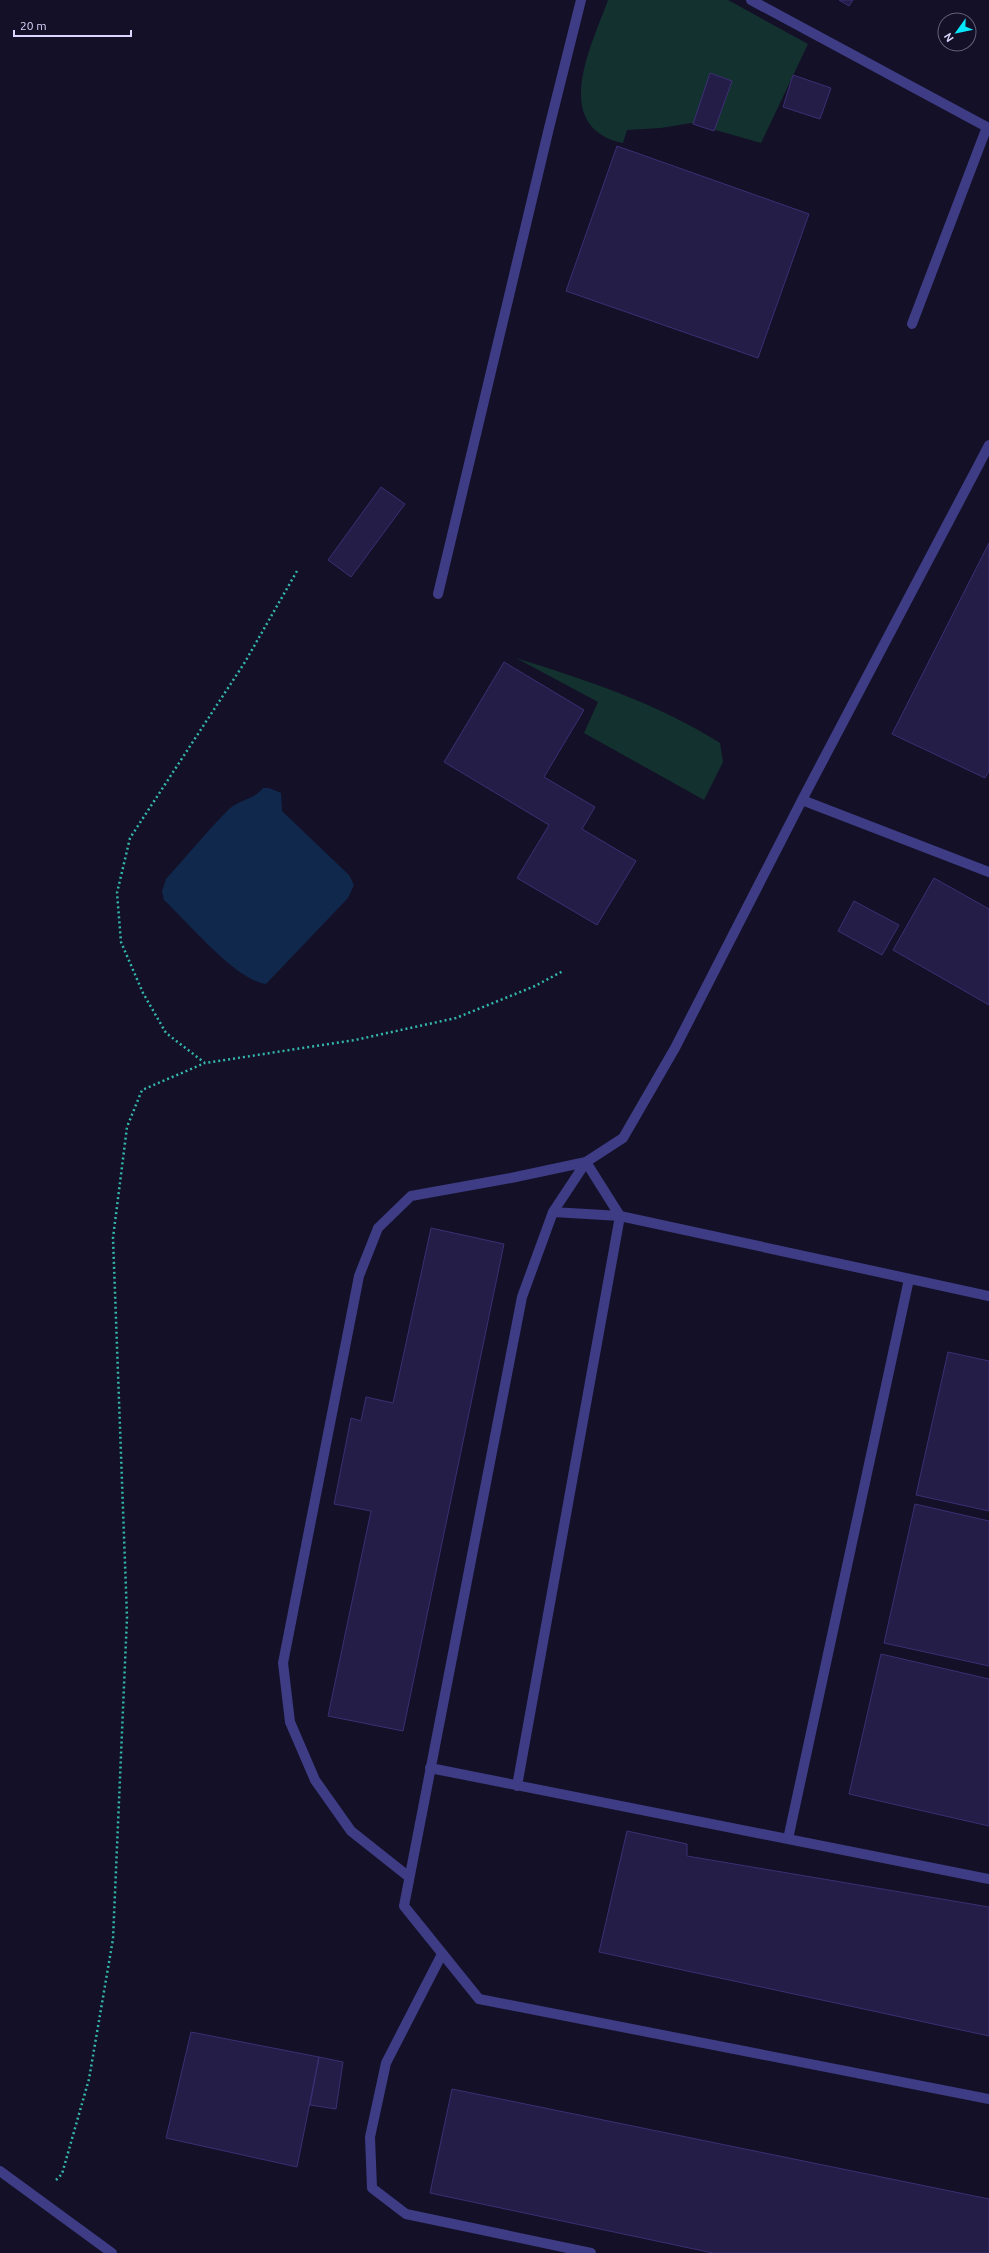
<svg xmlns="http://www.w3.org/2000/svg" width="989" height="2253" viewBox="0 0 989 2253" font-family="Ubuntu,sans-serif">
  <style>
    .green { fill: #13312f }
    .water { fill: #10284c }
    .building { fill: #241d48; stroke: #3b2f73 }
    .lines { fill: none; stroke-linecap: round; stroke-linejoin: round }
    .path { stroke: #33b7ac; stroke-width: 2.5; stroke-dasharray: 2 3; stroke-linecap: butt }
    .service { stroke: #3d3c85; stroke-width: 10 }
  </style>
  <rect width="100%" height="100%" fill="#141027"/>
  <path class="green" d="M608,0H728L808,44L761,143L691,123L661,128L627,130L623,143C549,127 592,45 608,0Z
    M516,658C586,680 657,703 720,743L723,762L704,800L584,733L598,702Z"/>
  <path class="water" d="M263,788H269L281,793L282,811L349,875L354,885L348,898L266,984C235,980 188,922 164,900L162,891L166,879C187,856 207,831 229,809C239,800 255,799 263,788Z"/>
  <path class="building" d="M839,0H853L849,6Z
    M710,73L732,81L714,131L693,124Z
    M793,75L831,88L820,119L783,107Z
    M617,146L809,214L758,358L566,291Z
    M381,487L405,504L351,577L328,560Z
    M989,543V771L985,778L892,734Z
    M504,662L584,710L544,777L595,807L582,829L636,861L597,925L517,878L549,825L444,762Z
    M934,878L989,909V1005L893,950Z
    M854,901L899,925L882,955L838,931Z
    M431,1228L504,1244L403,1731L328,1716L371,1511L334,1504L351,1418L361,1421L366,1397L393,1403Z
    M948,1352L989,1361V1511L916,1495Z
    M915,1504L989,1521V1666L884,1643Z
    M881,1654L989,1679V1826L849,1794Z
    M627,1831L687,1844V1856L989,1907V2036L599,1952Z
    M191,2032L319,2057L297,2167L166,2138Z
    M319,2057L343,2062L336,2109L310,2105Z
    M452,2089L989,2199V2253H713L430,2193Z"/>
  <g class="lines">
    <path class="path" d="M297,571L245,662L130,838L117,893L121,942L143,993L166,1033L205,1063L355,1040L456,1018L535,986L563,971
      M56,2180L62,2174L89,2079L113,1939L127,1617L113,1238L127,1127L142,1090L205,1063"/>
    <path class="service" d="M751,0L987,127L912,324
      M438,594L549,128L581,0
      M802,800L989,872
      M586,1162L553,1212L522,1297L404,1906L479,1999L989,2099
      M553,1212L620,1216L989,1296
      M430,1768L989,1879
      M517,1786L620,1216L586,1162
      M788,1839L909,1279
      M409,1877L351,1831L315,1780L290,1722L283,1663L359,1276L378,1228L411,1196L511,1178L586,1162L623,1138L675,1048L802,800L989,445
      M442,1954L386,2063L370,2137L372,2188L406,2214L591,2253
      M0,2171L112,2253"/>
  </g>
  <g transform="translate(957 32) rotate(237)"><circle r="19" fill="#141027" stroke="#64607d"/>
  <path d="M0-3L7 15L0 10L-7 15Z" fill="#08e7f9"/>
  <text y="-6" font-size="11" font-weight="bold" text-anchor="middle" fill="#dbd7fe">N</text>
  </g>
  <path d="M14 30v6h117v-6" fill="none" stroke="#dbd7fe" stroke-width="2"/>
  <text x="20" y="30" font-size="12" fill="#dbd7fe" stroke="#141027" stroke-width="3" paint-order="stroke">20 m</text>
</svg>
